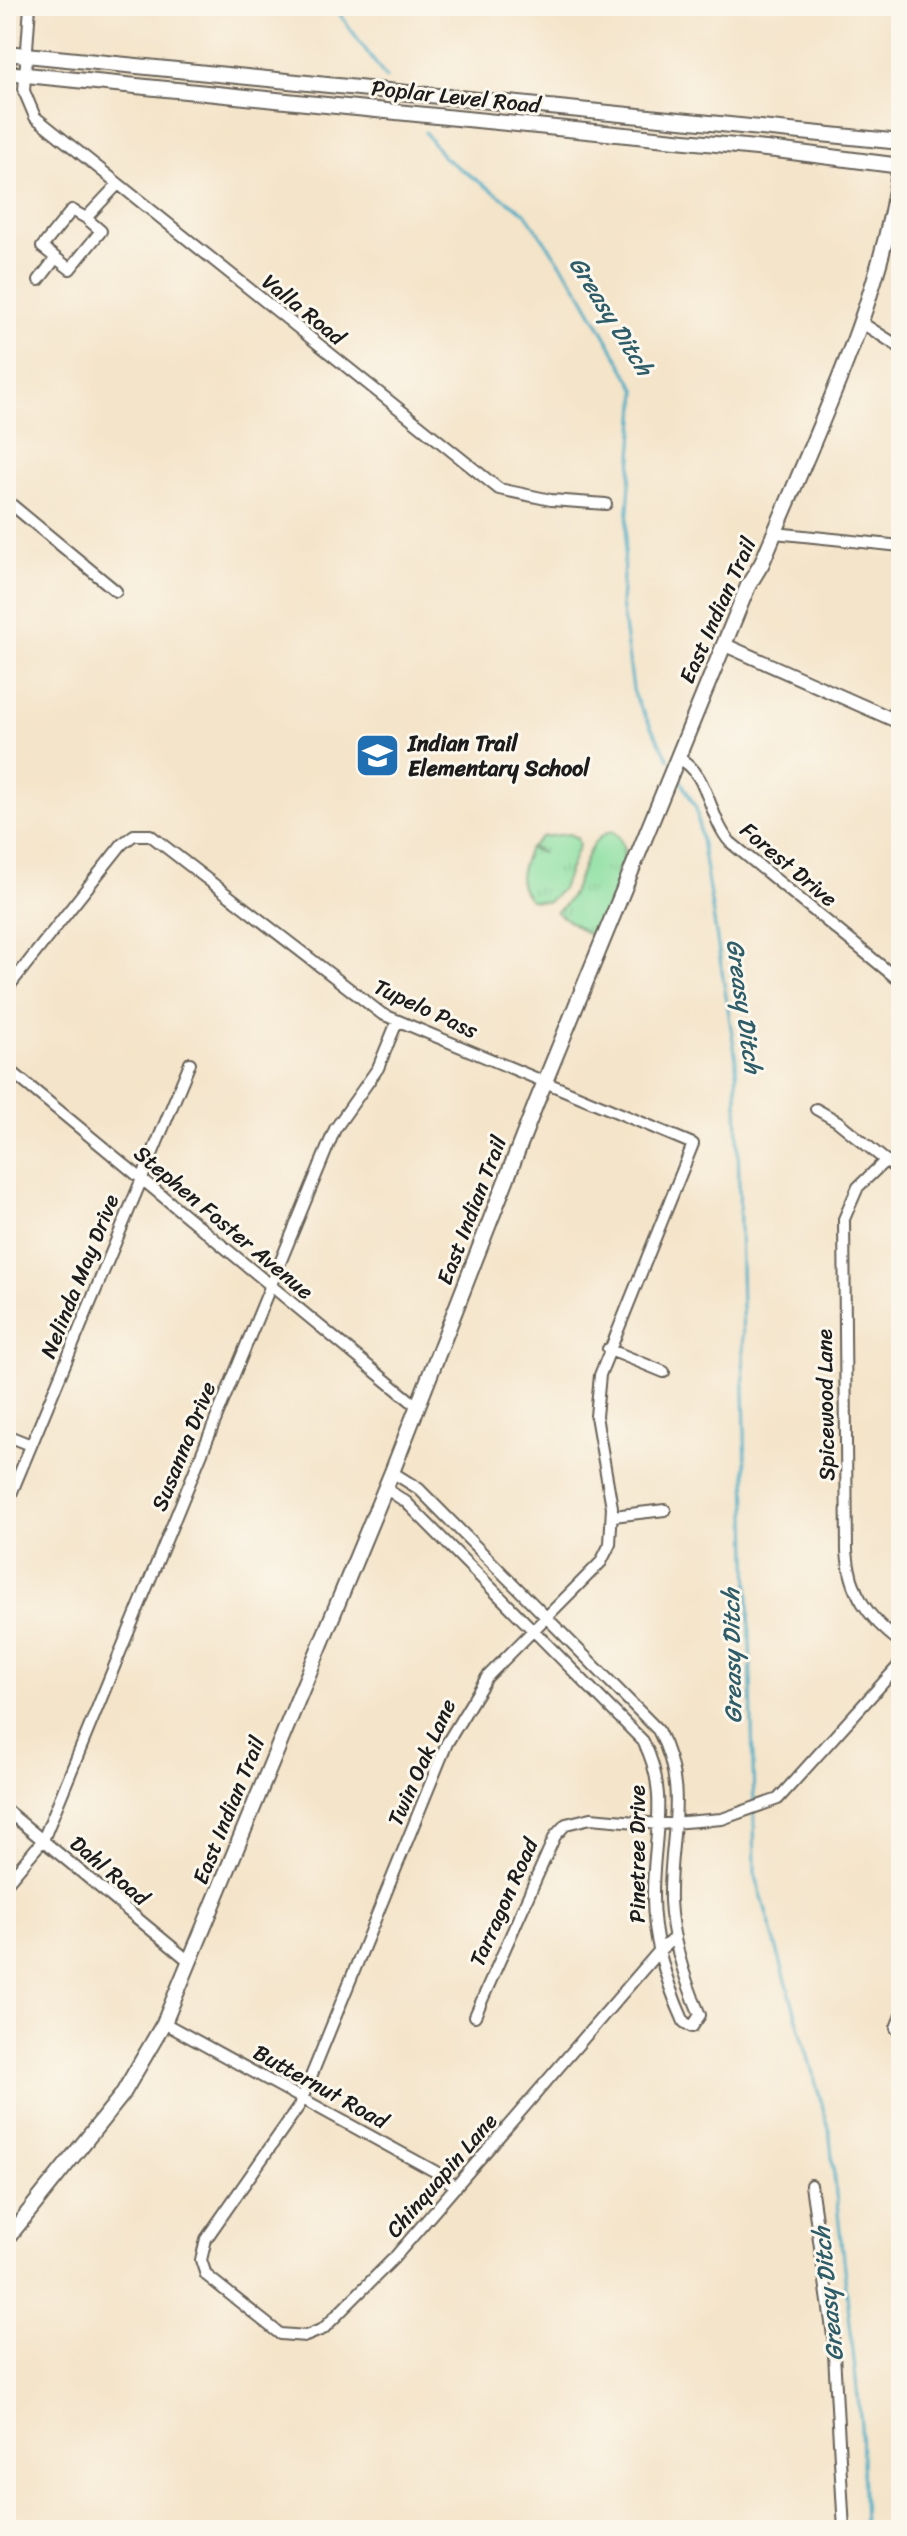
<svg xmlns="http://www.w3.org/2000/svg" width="907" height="2536" viewBox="0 0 907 2536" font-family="Sriracha,sans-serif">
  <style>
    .grass { fill: url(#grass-tufts); stroke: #547e5e; stroke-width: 2 }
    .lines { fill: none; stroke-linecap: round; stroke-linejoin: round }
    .stream { stroke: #45aac4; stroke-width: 3 }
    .minor-casing { stroke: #686259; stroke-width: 14 }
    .tertiary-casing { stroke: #686259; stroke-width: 16 }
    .secondary-casing { stroke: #686259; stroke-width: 18 }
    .minor { stroke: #fff; stroke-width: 10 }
    .tertiary { stroke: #fff; stroke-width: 12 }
    .secondary { stroke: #fff; stroke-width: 14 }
    .labels { text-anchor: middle; stroke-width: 6; stroke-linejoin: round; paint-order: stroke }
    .street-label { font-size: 22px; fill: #1c1c1c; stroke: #fbf7ec }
    .poi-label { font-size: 22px; font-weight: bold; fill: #1c1c1c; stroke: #fbf7ec; text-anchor: start }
    .water-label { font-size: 24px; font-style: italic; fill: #2e5c68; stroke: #fbf7ec }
  </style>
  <defs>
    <pattern id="grass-tufts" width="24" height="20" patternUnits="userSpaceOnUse" patternTransform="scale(2)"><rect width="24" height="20" fill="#8bdfa1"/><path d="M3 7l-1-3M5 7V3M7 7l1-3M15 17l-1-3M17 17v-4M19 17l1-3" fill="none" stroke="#77bf8a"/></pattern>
  </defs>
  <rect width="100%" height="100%" fill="#fbf7ec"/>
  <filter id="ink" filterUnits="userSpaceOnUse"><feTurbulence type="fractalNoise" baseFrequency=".0125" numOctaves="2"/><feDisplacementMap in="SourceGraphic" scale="16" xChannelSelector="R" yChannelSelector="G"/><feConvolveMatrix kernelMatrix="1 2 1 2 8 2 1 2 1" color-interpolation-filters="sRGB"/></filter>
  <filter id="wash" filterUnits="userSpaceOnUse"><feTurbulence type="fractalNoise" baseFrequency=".006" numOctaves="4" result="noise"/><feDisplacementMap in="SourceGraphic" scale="32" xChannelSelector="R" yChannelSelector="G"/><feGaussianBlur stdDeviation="1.8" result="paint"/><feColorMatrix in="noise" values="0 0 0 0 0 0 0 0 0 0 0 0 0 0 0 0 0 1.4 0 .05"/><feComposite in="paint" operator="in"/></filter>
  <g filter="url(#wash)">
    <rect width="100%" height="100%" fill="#f4e4c9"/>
    <path class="grass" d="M612,831C642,849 606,907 596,933L591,936L556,912C585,894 578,840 612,831Z
      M569,834L577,838L579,845L562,889L548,902L530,900C514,882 520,869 529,848L543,853L531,847L541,837Z"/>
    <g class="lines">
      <path class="stream" d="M334,6L386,78
        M425,132L443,157L525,213L576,285L637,391L621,603L634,696L669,759
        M679,777L696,808L736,1059L754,1805
        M754,1812L755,1873L829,2129L861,2425L864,2530"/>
    </g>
  </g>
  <g filter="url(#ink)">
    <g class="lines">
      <defs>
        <path id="minor" d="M30,6L24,91L35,117L499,489L551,500L606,504
          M86,218L72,210L42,247L70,269L101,231L86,218L118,184
          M39,280L55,259
          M862,323L901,348
          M6,500L116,591
          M775,533L901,546
          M678,758C709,772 708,817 730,842L901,982
          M6,990L122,844L134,835H150L382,1014L693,1144L600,1375L596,1416L612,1507L610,1544L601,1562L487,1677L447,1743L299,2106L206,2239L201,2260L206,2275L280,2334L306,2336L323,2329L394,2258L659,1951L675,1937
          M6,1067L418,1407
          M816,1109L837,1121L901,1173
          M885,1161L858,1187L844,1219L847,1551C850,1593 868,1618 901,1643
          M608,1349L664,1372
          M6,1435L31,1445
          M385,1488L406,1502L643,1741C671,1793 652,1842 653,1897C653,1941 666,1982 684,2022L692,2027L700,2015C684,1978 672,1941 670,1901C668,1837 691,1792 658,1730L419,1489L392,1472
          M6,1506L190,1063
          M613,1516L665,1510
          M6,1810L189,1961
          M6,1884L43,1840L335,1129L378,1068L397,1022
          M901,2015L896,2028L901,2035
          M475,2016L555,1836L566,1824L591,1818L659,1824L722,1819L778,1799L901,1663
          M164,2023L436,2172L456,2187
          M811,2185L833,2336L844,2530"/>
        <path id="tertiary" d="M725,645L901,723"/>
        <path id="secondary" d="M6,53L901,142
          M6,73L776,150L901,166
          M6,2240L122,2095L164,2023L392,1472L537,1101L748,586L762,563C816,431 883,301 901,158"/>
      </defs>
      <use href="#minor" class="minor-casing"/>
      <use href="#tertiary" class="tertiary-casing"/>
      <use href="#secondary" class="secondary-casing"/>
      <use href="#minor" class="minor"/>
      <use href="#tertiary" class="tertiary"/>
      <use href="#secondary" class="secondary"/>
    </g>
  </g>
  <defs>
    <symbol id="school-square" viewBox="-11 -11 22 22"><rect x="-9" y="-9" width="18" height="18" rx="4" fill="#1f6fb2" stroke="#fbf7ec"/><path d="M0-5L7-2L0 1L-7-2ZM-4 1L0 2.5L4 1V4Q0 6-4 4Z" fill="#fff"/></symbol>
  </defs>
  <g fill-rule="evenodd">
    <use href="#school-square" x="352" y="730" width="51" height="51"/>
  </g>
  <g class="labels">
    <g class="street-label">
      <text transform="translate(456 96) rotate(6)" y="8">Poplar Level Road</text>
      <text transform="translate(304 309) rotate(39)" y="8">Valla Road</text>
      <text transform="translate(717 610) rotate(-66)" y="8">East Indian Trail</text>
      <text transform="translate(789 864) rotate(40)" y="8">Forest Drive</text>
      <text transform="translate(426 1008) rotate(25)" y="8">Tupelo Pass</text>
      <text transform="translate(471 1210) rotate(-69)" y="8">East Indian Trail</text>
      <text transform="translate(224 1222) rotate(40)" y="8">Stephen Foster Avenue</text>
      <text transform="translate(79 1276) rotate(-68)" y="8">Nelinda May Drive</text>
      <text transform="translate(825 1405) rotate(-91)" y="8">Spicewood Lane</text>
      <text transform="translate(183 1446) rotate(-68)" y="8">Susanna Drive</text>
      <text transform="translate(421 1762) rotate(-66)" y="8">Twin Oak Lane</text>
      <text transform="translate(228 1810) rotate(-68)" y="8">East Indian Trail</text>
      <text transform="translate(637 1854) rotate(-90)" y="8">Pinetree Drive</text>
      <text transform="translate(110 1870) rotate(40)" y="8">Dahl Road</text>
      <text transform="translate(503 1902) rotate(-66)" y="8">Tarragon Road</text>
      <text transform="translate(321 2086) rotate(29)" y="8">Butternut Road</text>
      <text transform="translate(441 2175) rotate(-49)" y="8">Chinquapin Lane</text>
    </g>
    <g class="poi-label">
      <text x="408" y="751">Indian Trail<tspan x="408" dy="25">Elementary School</tspan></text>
    </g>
    <g class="water-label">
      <text transform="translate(611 316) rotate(58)" y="8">Greasy Ditch</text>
      <text transform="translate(744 1006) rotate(82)" y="8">Greasy Ditch</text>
      <text transform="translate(732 1656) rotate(-91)" y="8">Greasy Ditch</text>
      <text transform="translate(828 2294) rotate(-96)" y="8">Greasy Ditch</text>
    </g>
  </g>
  <rect width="907" height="2536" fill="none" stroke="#fbf7ec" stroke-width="32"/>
</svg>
